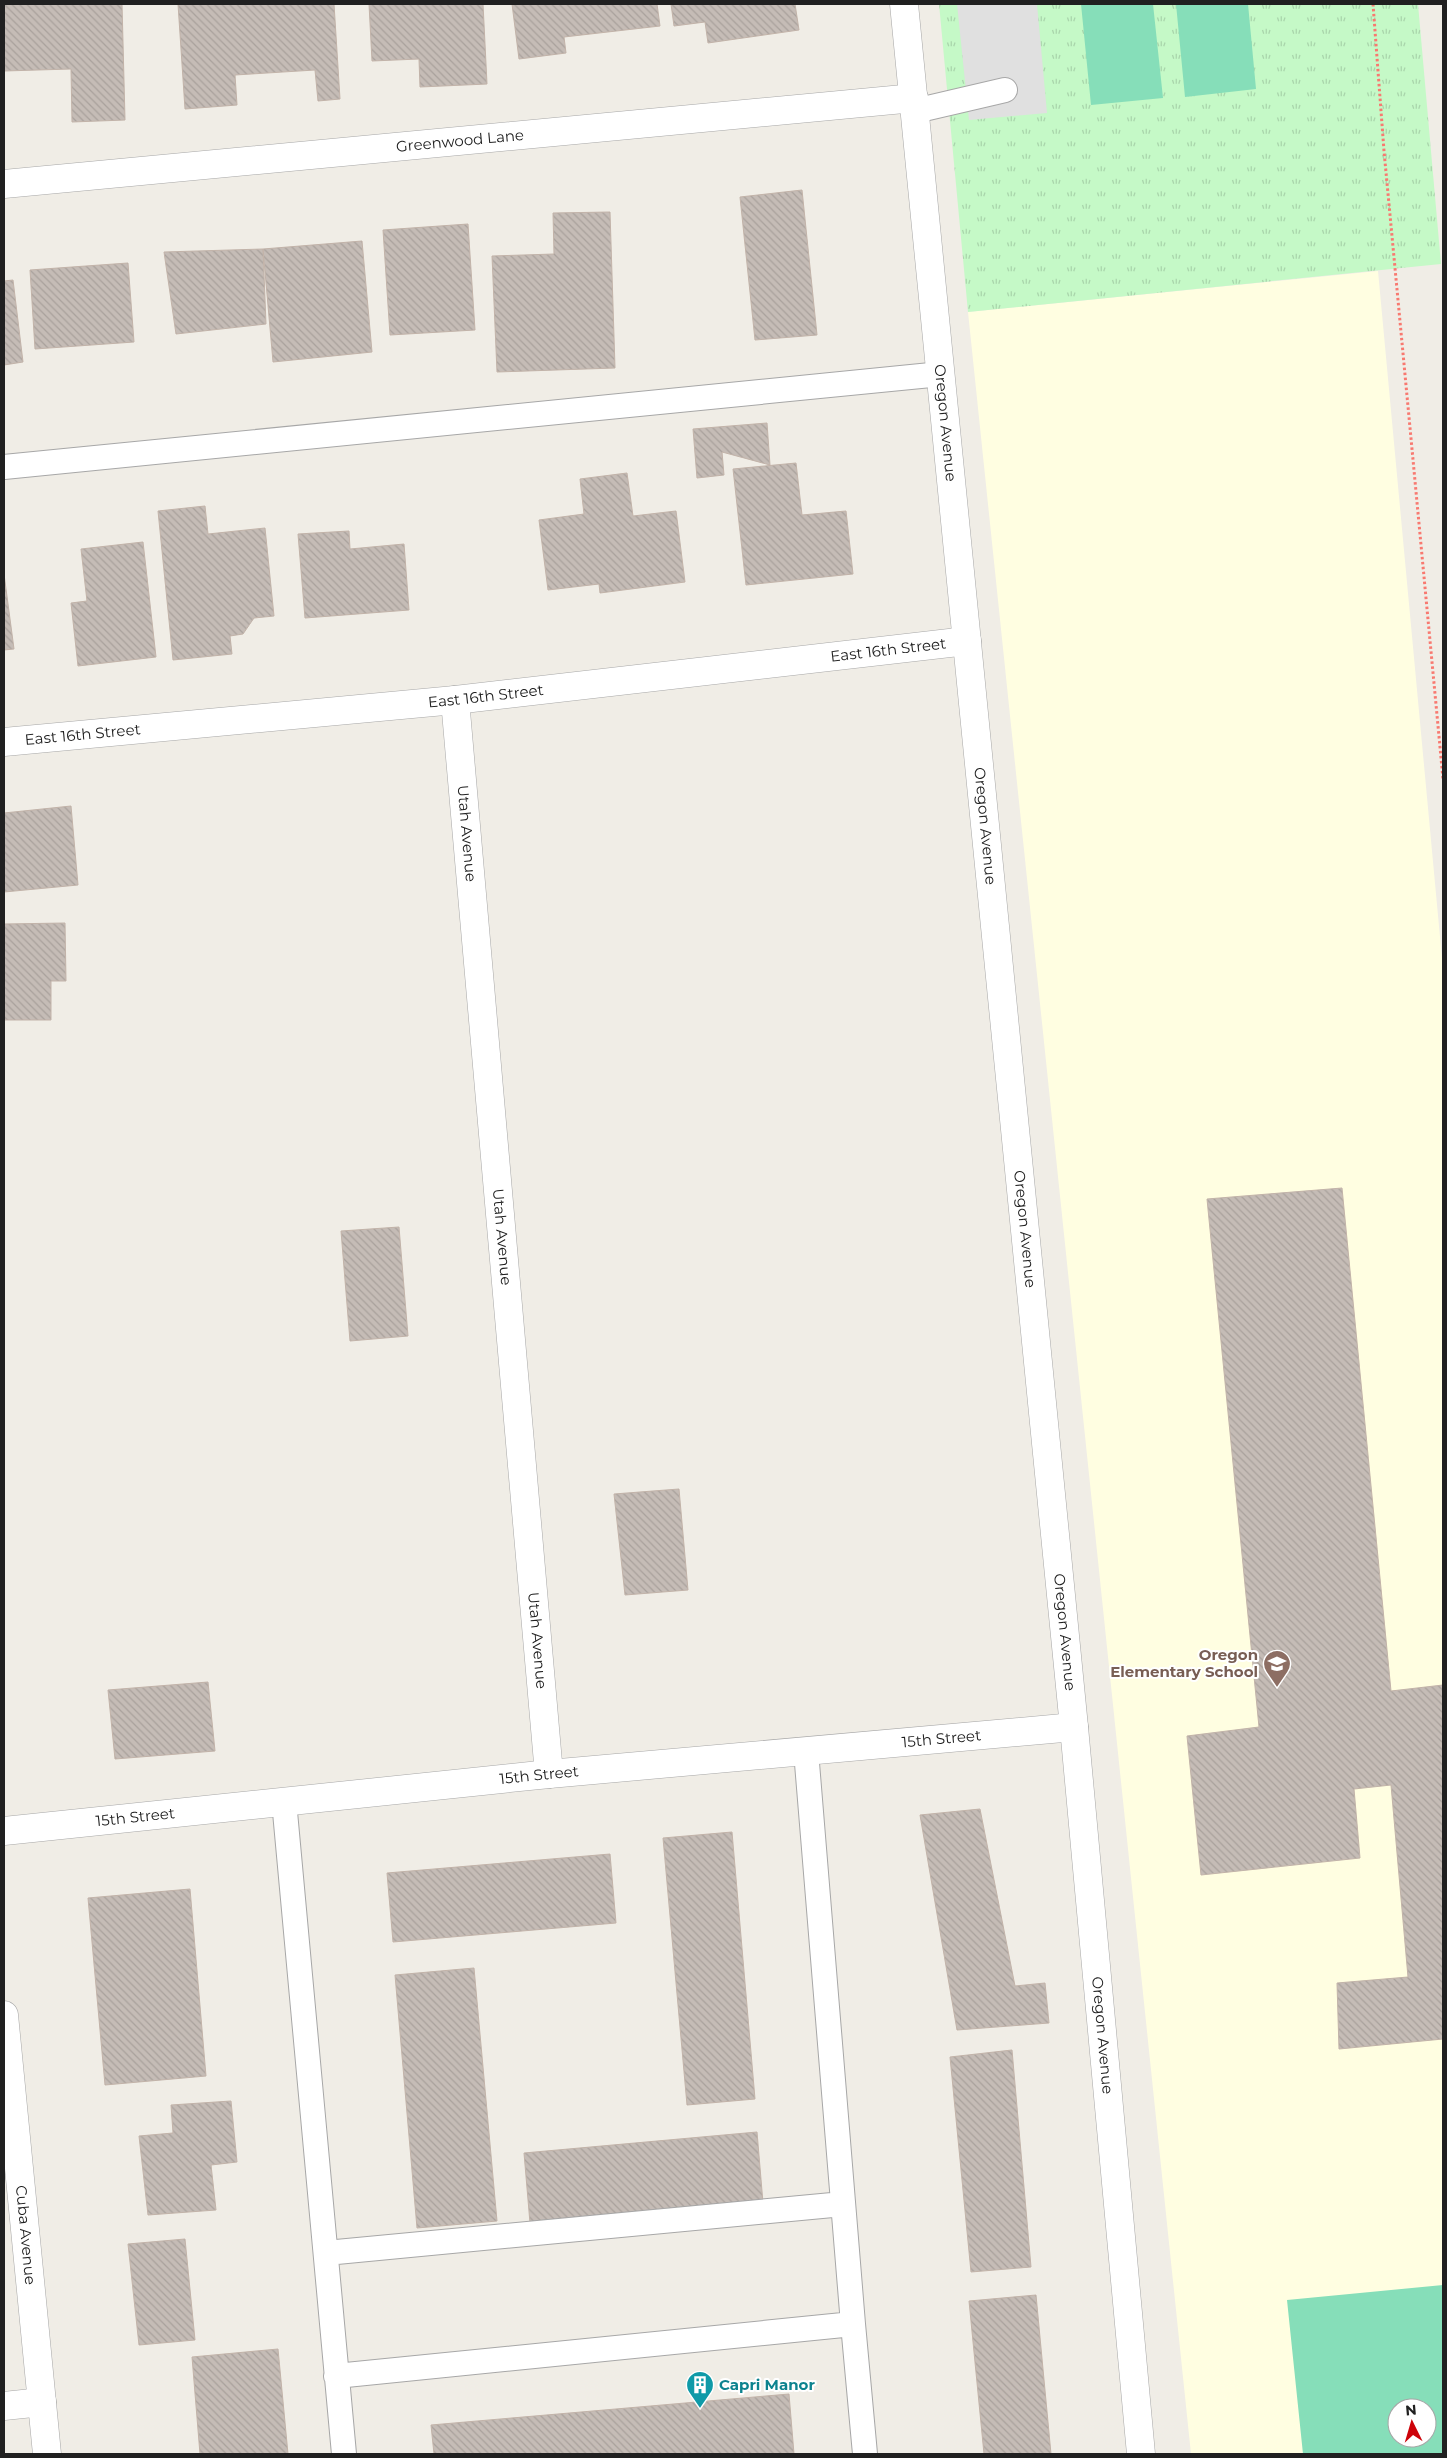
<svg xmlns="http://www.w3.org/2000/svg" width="1447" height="2458" viewBox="0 0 1447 2458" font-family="Montserrat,sans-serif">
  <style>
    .education { fill: #fffee1; fill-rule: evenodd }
    .park { fill: url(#park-tufts) }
    .pitch { fill: #86deb9; fill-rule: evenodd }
    .parking { fill: #e0e0e0 }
    .building { fill: url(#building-back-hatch); stroke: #c2b3a9 }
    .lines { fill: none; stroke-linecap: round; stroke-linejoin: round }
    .service-casing { stroke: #a7a7a7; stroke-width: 26 }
    .minor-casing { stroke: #a7a7a7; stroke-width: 29 }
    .tertiary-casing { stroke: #a7a7a7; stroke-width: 29 }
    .path { stroke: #f87970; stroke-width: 3; stroke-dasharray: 2.5 2.5; stroke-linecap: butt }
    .service { stroke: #fff; stroke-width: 24 }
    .minor { stroke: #fff; stroke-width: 28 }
    .tertiary { stroke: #fff; stroke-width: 28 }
    .labels { text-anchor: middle; stroke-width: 4; stroke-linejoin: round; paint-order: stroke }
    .street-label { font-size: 15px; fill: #202020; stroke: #fff }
    .education-label { font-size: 15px; font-weight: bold; fill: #785e54; stroke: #fff; text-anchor: end }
    .culture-label { font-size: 15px; font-weight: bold; fill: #0d838f; stroke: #fff; text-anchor: start }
  </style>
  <defs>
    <pattern id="park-tufts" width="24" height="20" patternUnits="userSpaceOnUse" patternTransform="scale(1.25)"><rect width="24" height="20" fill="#c5f9c7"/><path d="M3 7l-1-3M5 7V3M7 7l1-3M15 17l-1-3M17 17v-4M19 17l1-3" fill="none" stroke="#a9d5ab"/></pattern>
    <pattern id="building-back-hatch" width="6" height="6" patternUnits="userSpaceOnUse" patternTransform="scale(1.25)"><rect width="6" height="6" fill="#c5bcb6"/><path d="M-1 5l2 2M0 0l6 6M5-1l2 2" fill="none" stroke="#a9a19c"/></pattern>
  </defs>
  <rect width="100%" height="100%" fill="#f0ede6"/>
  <path class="education" d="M1378,271L1443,969V2454H1191L968,312ZM1397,2408H1427V2438H1397Z"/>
  <path class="park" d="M939,4H1418L1441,264L968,312Z"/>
  <path class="pitch" d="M1081,4H1153L1163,98L1091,105Z
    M1176,4H1248L1256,89L1185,97Z
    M1443,2285V2454H1303L1287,2300ZM1397,2408H1427V2438H1397Z"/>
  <path class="parking" d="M957,4H1037L1047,113L969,120Z"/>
  <path class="building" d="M4,4H122L125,120L72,122L71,69L4,71Z
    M178,4H334L340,99L318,101L315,70L235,75L237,105L185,109Z
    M369,4H483L487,84L420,87L419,59L372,61Z
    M512,4H657L660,26L564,37L566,53L519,59Z
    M671,4H795L799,30L708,43L705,22L674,26Z
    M802,190L817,335L755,340L740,197Z
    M610,212L615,368L497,372L492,256L554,254L553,213Z
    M468,224L475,330L390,335L383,230Z
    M362,241L372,352L273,362L263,249Z
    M263,249L266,324L176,334L164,252Z
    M128,263L134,342L35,349L30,270Z
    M13,280L23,362L4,365V281Z
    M767,423L770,465L722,452L724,475L697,478L693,429Z
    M796,463L802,515L846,511L853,574L746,585L733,469Z
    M627,473L633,516L676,511L685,582L600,593L599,584L548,590L539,520L584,514L580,479Z
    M205,506L208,534L265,528L274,616L254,618L243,634L230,636L232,654L173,660L158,511Z
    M349,531L350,549L404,544L409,610L305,618L298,534Z
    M143,542L156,657L78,666L71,603L87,601L81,549Z
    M4,574L14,649L4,650Z
    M71,806L78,885L4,892V813Z
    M65,923L66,981H51V1020H4V924Z
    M1342,1188L1391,1691L1443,1685V2039L1339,2049L1337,1983L1408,1977L1391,1785L1354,1789L1360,1858L1201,1875L1187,1736L1259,1727L1207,1199Z
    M399,1227L408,1336L350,1341L341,1231Z
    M679,1489L688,1590L625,1595L614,1494Z
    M208,1682L215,1751L115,1759L108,1690Z
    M980,1809L1015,1986L1045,1983L1049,2023L957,2030L920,1815Z
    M732,1832L755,2099L687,2105L663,1838Z
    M610,1854L616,1923L393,1942L387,1873Z
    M190,1889L206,2076L105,2085L88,1898Z
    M474,1968L497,2221L417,2228L395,1975Z
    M1012,2050L1031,2267L971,2272L950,2057Z
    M231,2101L237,2162L211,2165L216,2210L148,2215L139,2136L173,2133L171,2105Z
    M757,2132L763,2203L530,2223L524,2153Z
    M185,2239L195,2340L139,2345L128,2244Z
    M1036,2295L1051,2454H984L969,2301Z
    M278,2349L288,2454H200L192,2357Z
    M789,2394L794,2454H434L431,2425Z"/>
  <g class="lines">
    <defs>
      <path id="service" d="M915,111L1005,90
        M4,467L941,374
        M806,1751L853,2324
        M284,1801L344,2454
        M326,2253L843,2204
        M336,2376L853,2324L865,2454"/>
      <g id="minor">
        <path id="s1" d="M904,4L1074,1727L1141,2454"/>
        <path id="s2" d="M4,184L914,98"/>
        <path id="s3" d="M455,700L549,1774"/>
        <path id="s4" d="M4,742L455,700L967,641"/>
        <path id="s5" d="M4,1831L549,1774L1074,1727"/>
        <path d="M4,2406L42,2402"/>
      </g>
      <g id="tertiary">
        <path id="s6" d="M4,2015L47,2454"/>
      </g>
    </defs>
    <use href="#service" class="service-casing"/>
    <use href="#minor" class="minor-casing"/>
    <use href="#tertiary" class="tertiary-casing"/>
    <path class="path" d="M1373,4L1384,151L1443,779"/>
    <use href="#service" class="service"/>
    <use href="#minor" class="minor"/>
    <use href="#tertiary" class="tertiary"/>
  </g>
  <defs>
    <symbol id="school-pin" viewBox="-11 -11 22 30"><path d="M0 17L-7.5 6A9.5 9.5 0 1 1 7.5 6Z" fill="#8d6e63" stroke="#fff"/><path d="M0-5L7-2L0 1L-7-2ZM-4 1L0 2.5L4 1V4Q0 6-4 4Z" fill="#fff"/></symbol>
    <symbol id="building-pin" viewBox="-11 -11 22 30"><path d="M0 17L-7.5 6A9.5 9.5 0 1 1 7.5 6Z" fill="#0f9aa8" stroke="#fff"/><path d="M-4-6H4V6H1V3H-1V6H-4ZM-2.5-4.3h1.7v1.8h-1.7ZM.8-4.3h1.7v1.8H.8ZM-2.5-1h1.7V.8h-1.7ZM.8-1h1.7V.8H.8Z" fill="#fff"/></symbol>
  </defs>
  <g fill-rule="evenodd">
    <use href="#school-pin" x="1261" y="1648" width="32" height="43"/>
    <use href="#building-pin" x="684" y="2369" width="32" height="43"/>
  </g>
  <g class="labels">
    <g class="street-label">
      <text dy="5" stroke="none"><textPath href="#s2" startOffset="458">Greenwood Lane</textPath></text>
      <text dy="5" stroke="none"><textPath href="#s1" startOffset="421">Oregon Avenue</textPath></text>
      <text dy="5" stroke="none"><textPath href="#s4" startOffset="889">East 16th Street</textPath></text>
      <text dy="5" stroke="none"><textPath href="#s4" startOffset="484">East 16th Street</textPath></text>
      <text dy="5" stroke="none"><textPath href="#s4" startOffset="79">East 16th Street</textPath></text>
      <text dy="5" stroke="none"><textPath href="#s1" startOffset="826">Oregon Avenue</textPath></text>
      <text dy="5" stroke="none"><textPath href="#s3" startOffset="134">Utah Avenue</textPath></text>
      <text dy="5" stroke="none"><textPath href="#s1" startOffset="1231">Oregon Avenue</textPath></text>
      <text dy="5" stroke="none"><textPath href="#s3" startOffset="539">Utah Avenue</textPath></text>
      <text dy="5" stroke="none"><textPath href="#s1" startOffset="1636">Oregon Avenue</textPath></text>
      <text dy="5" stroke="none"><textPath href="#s3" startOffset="944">Utah Avenue</textPath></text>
      <text dy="5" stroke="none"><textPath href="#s5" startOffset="942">15th Street</textPath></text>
      <text dy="5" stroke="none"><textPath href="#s5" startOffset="538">15th Street</textPath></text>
      <text dy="5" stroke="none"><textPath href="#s5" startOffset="132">15th Street</textPath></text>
      <text dy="5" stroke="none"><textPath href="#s1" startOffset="2041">Oregon Avenue</textPath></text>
      <text dy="5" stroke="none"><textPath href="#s6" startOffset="221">Cuba Avenue</textPath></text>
    </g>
    <g class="education-label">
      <text x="1258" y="1660">Oregon<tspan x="1258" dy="17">Elementary School</tspan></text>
    </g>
    <g class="culture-label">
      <text x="719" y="2390">Capri Manor</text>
    </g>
  </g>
  <rect width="1447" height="2458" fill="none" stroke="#202020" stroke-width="10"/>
  <g transform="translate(1412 2423) rotate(355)"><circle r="24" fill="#ffffff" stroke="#a6a6a6"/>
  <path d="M0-4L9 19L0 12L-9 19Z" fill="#cd030a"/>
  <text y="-8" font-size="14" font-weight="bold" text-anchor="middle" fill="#202020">N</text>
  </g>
</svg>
